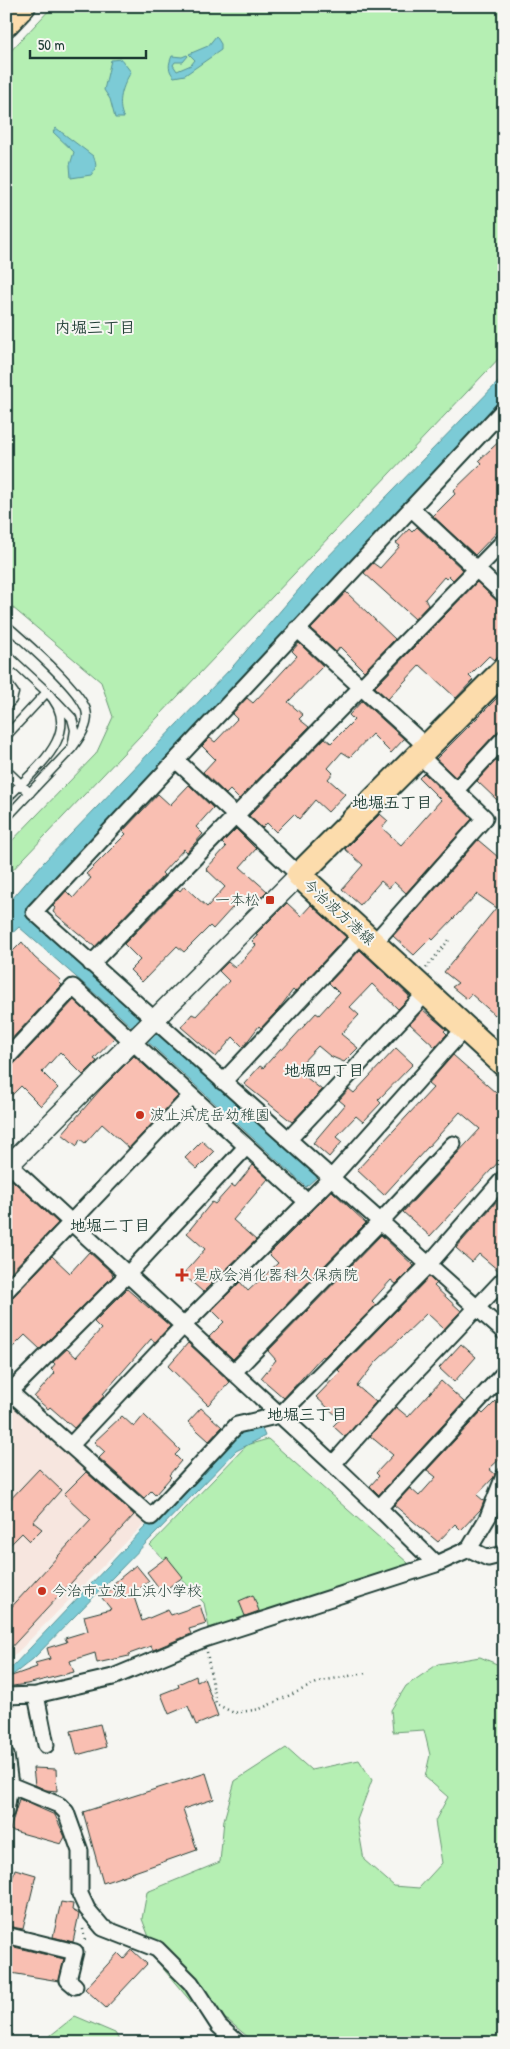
<svg xmlns="http://www.w3.org/2000/svg" width="510" height="2049" viewBox="0 0 510 2049" font-family="'Patrick Hand','Klee One',sans-serif">
  <style>
    .built { fill: #f7e6df }
    .green { fill: #b5efb3; stroke: #6a9674 }
    .water { fill: #7bcbd6; stroke: #569295 }
    .building { fill: #f9bfb2; stroke: #1f3d34 }
    .lines { fill: none; stroke-linecap: round; stroke-linejoin: round }
    .service-casing { stroke: #1f3d34; stroke-width: 11 }
    .minor-casing { stroke: #1f3d34; stroke-width: 19 }
    .tertiary-casing { stroke: #1f3d34; stroke-width: 22 }
    .primary-casing { stroke: #1f3d34; stroke-width: 28 }
    .path { stroke: #1f3d34; stroke-width: 2.5; stroke-dasharray: 1 4; stroke-linecap: butt }
    .service { stroke: #f6f6f2; stroke-width: 8 }
    .minor { stroke: #f6f6f2; stroke-width: 15 }
    .tertiary { stroke: #f6f6f2; stroke-width: 19 }
    .primary { stroke: #fcdcac; stroke-width: 24 }
    .poi-dot { fill: #c8321e; stroke: #f6f6f2; stroke-width: 2 }
    .labels { text-anchor: middle; stroke-width: 4; stroke-linejoin: round; paint-order: stroke }
    .poi-label { font-size: 15px; fill: #1f3d34; stroke: #f6f6f2; text-anchor: start }
    .street-label { font-size: 15px; fill: #1f3d34; stroke: #f6f6f2 }
    .neighbourhood-label { font-size: 16px; font-weight: bold; fill: #1f3d34; stroke: #f6f6f2 }
  </style>
  <rect width="100%" height="100%" fill="#f6f6f2"/>
  <filter id="ink" filterUnits="userSpaceOnUse"><feTurbulence type="fractalNoise" baseFrequency=".02" numOctaves="2"/><feDisplacementMap in="SourceGraphic" scale="10" xChannelSelector="R" yChannelSelector="G"/><feConvolveMatrix kernelMatrix="1 2 1 2 8 2 1 2 1" color-interpolation-filters="sRGB"/></filter>
  <g filter="url(#ink)">
    <path class="built" d="M6,1394L151,1517L6,1664Z"/>
    <path class="green" d="M53,6H497L504,13V353L6,877V847L96,754L113,717L101,682L6,602V536L11,531L6,525V56Z
      M268,1439L408,1563L409,1568L210,1632L204,1603L150,1545L247,1445Z
      M480,1657L504,1667V2043H255L229,2021L192,2003L160,1965L142,1919L147,1892L220,1862L224,1820L235,1781L286,1748L311,1770L359,1760L372,1780L357,1820L364,1860L394,1886L419,1888L442,1863L435,1821L448,1797L425,1777L430,1755L424,1730L393,1732L391,1710L406,1686L438,1664Z
      M75,2016L115,2033L121,2043H41Z"/>
    <path class="water" d="M216,36L221,44V50L185,75L174,77C168,70 168,65 172,56L182,57L187,55L188,56L183,62H175L173,65L177,71L191,65L195,60L189,54L208,46Z
      M121,59L131,72C123,85 116,103 124,118H115L110,99L104,90L111,60Z
      M56,128L93,156C97,163 97,168 91,175L71,178L70,165L74,152L53,132Z
      M504,376V401L30,915L318,1176L306,1187L108,1005L19,927L6,939V906L43,863L234,665L318,567Z
      M261,1426L265,1436L236,1451L33,1659L14,1674L6,1676V1668L12,1667L221,1447L241,1428Z"/>
    <path class="building" d="M504,437V525L475,555L433,516L455,494L453,491L482,463L479,460Z
      M417,527L463,570L453,580L449,576L446,579L444,577L425,599L428,605L415,619L364,573L373,563L380,568L400,546L396,543L409,529L412,532Z
      M477,582L498,602L504,604V650L494,660L489,656L469,676L473,680L456,698L420,665L388,699L375,687L378,684Z
      M346,592L395,639L364,671L340,647L336,652L311,629Z
      M299,643L323,666L288,702L303,715L299,719L309,727L239,799L230,790L226,794L203,772L215,759L202,746L210,738L215,742L237,719L232,714L247,698L253,703L273,682L297,656L292,651Z
      M504,691V729L497,732L455,777L436,759Z
      M362,701L404,739L391,753L372,734L350,757L342,752L328,768L333,773L328,779L345,794L328,812L315,800L299,819L294,814L276,832L267,823L262,828L249,816L325,738L331,743L354,720L349,715Z
      M504,752V793L497,800L477,781Z
      M424,773L472,819L406,893L394,882L389,888L381,881L360,905L342,889L363,865L345,849L380,814L388,821L382,828L401,845L441,800L419,778Z
      M189,785L213,808L196,827L203,834L187,852L184,849L162,873L164,875L95,947L53,912L55,908L53,906L66,891L73,898L91,878L86,874L126,834L123,831L158,794L170,805Z
      M236,829L256,849L240,867L267,891L252,906L242,897L213,929L210,926L184,952L177,946L142,982L130,970L140,960L124,944L178,889L180,891L184,886L207,907L225,887L206,869L226,847L222,843Z
      M478,840L504,862V899L497,908L477,894L433,940L431,938L414,955L393,936Z
      M287,903L301,916L311,905L346,937L295,992L293,990L278,1010L261,1028L259,1026L243,1047L233,1037L216,1057L181,1027L192,1014L196,1016L229,981L219,971L228,962L235,968L256,945L252,941L258,935L256,934Z
      M496,908L504,914V1006L495,1015L471,994L467,999L452,987L458,983L444,972Z
      M22,942L34,957L60,980L59,982L62,985L6,1045V958Z
      M360,950L409,996V998L398,1009L372,984L350,1007L359,1015L341,1034L358,1048L344,1062L330,1056L318,1046L296,1069L322,1090L292,1122L244,1084L260,1066L263,1068L281,1048L282,1050L316,1013L319,1015L339,993L329,983Z
      M74,1000L114,1038L94,1059L97,1061L83,1075L60,1052L42,1072L58,1088L41,1106L21,1086L6,1101V1079L12,1074L6,1068L13,1065Z
      M423,1010L446,1029L444,1031L447,1034L435,1047L410,1024Z
      M396,1048L413,1064L378,1100L381,1103L363,1122L356,1116L336,1137L342,1142L329,1157L313,1143L345,1105L339,1100L349,1089L354,1093Z
      M453,1055L504,1100V1156L430,1236L403,1212L480,1129L460,1112L384,1195L357,1170L433,1088L428,1084Z
      M134,1056L178,1096L129,1148L102,1124L85,1143L80,1139L77,1146L62,1134L100,1090Z
      M202,1141L214,1152L197,1169L185,1158Z
      M253,1165L268,1179L233,1220L256,1240L203,1292L183,1274L205,1249L187,1233L212,1202L215,1204L232,1185L235,1187Z
      M12,1180L58,1223L6,1277V1185Z
      M332,1191L366,1223L233,1359L209,1337L224,1322L212,1310L240,1282L248,1291L278,1263L269,1254Z
      M504,1193V1270L499,1271L479,1254L472,1262L456,1248Z
      M381,1235L414,1266L396,1284L391,1280L372,1301L376,1305L324,1357L322,1356L284,1398L261,1378L276,1360L268,1351Z
      M89,1252L112,1273L113,1276L40,1349L25,1335L6,1354V1300L13,1297L52,1256L70,1273Z
      M429,1277L436,1284L434,1286L461,1311L444,1329L427,1313L376,1362L357,1386L376,1402L345,1437L333,1426L340,1419L316,1397L340,1372L338,1370Z
      M127,1289L170,1326L155,1342L151,1339L103,1394L104,1396L74,1428L50,1407L48,1409L34,1397L55,1373L51,1369L55,1364L53,1362L67,1349L76,1357L101,1329L94,1322Z
      M188,1343L230,1382L208,1405L168,1366Z
      M461,1344L476,1357L454,1382L439,1368Z
      M441,1381L464,1402L379,1495L370,1486L379,1476L376,1473L393,1455L370,1436L396,1407L408,1417Z
      M504,1393V1455L489,1469L495,1474L494,1477L477,1495L484,1501L481,1509L461,1530L455,1524L438,1542L394,1505L410,1488L419,1496L436,1477L427,1470L481,1412L483,1414Z
      M201,1408L222,1427L209,1441L188,1422Z
      M144,1415L180,1450L175,1455L181,1461L169,1475L171,1477L155,1495L151,1491L144,1498L99,1458L105,1452L94,1442L122,1416L134,1427Z
      M39,1469L61,1490L33,1522L42,1529L30,1541L22,1533L6,1549V1504Z
      M86,1472L134,1515L6,1653V1613L91,1520L64,1494Z
      M167,1557L183,1577L162,1592L147,1572Z
      M136,1565L149,1581L133,1594L142,1621L168,1610L171,1615L200,1605L206,1624L189,1629L191,1634L153,1650L151,1646L129,1654V1656L97,1663L95,1653L70,1661L74,1672L27,1684L6,1687V1678L37,1667L35,1663L50,1659L47,1648L67,1642L65,1638L88,1631L84,1616L111,1609L102,1598L116,1585L114,1583Z
      M253,1595L259,1611L245,1616L239,1601Z
      M196,1676L197,1681L204,1678L218,1716L196,1725L188,1706L169,1714L161,1694L179,1687L178,1684Z
      M100,1724L106,1747L77,1755L71,1731Z
      M33,1768L56,1769L57,1791L46,1790L35,1785Z
      M206,1773L214,1799L183,1809L197,1850L103,1883L83,1812Z
      M19,1799L55,1815L65,1837L61,1844L10,1830Z
      M15,1869L36,1875L23,1929L6,1926V1900Z
      M61,1902L73,1904L72,1910L79,1914L73,1942L53,1937Z
      M6,1945L64,1959L59,1981L11,1973L10,1976L6,1975Z
      M132,1950L147,1964L106,2008L85,1989L118,1953L124,1959Z"/>
    <g class="lines">
      <defs>
        <path id="service" d="M6,625C25,642 79,688 86,710C90,724 80,737 72,748
          M6,654L47,692L6,736
          M6,672L15,663
          M6,682L14,693L12,700L6,706
          M6,770L30,793
          M6,799C34,770 87,732 47,692
          M6,818L72,748L75,730L72,718L56,701"/>
        <path id="minor" d="M504,409L34,912L504,1332
          M411,508L504,595
          M297,629L427,747
          M176,760L299,875
          M457,789L504,738
          M374,943L485,818L419,755
          M91,964L504,541
          M6,1059L73,987L306,1201
          M223,1082L363,933
          M289,1139L426,993
          M246,1147L127,1275L10,1392L151,1517L237,1425L280,1415L429,1264L504,1178
          M6,1162L333,1464L397,1392L504,1279
          M6,1291L191,1096
          M233,1373L381,1221L453,1144
          M71,1445L182,1327L332,1177L464,1029
          M333,1464L379,1508L504,1373
          M379,1508L436,1564
          M469,1549L488,1558L504,1554
          M36,1695L46,1745
          M6,1696L36,1695L113,1677L204,1639L436,1564L469,1549L488,1517L504,1476
          M6,1755L10,1785L6,1811
          M10,1785L59,1805L66,1812L80,1851V1894L87,1909L103,1928L157,1949L191,1983L219,2026L238,2043
          M6,1935L75,1952L68,1980L75,1986"/>
        <path id="tertiary" d="M6,1168L299,875"/>
        <path id="primary" d="M6,24L23,6
          M504,670L299,875L504,1064"/>
      </defs>
      <use href="#service" class="service-casing"/>
      <use href="#minor" class="minor-casing"/>
      <use href="#tertiary" class="tertiary-casing"/>
      <use href="#primary" class="primary-casing"/>
      <path class="path" d="M426,968L449,940
        M207,1652L216,1704L234,1713L260,1709L321,1681L366,1673
        M83,1929L85,1941"/>
      <use href="#service" class="service"/>
      <use href="#minor" class="minor"/>
      <use href="#tertiary" class="tertiary"/>
      <use href="#primary" class="primary"/>
    </g>
  </g>
  <g class="poi-dot">
    <rect x="265" y="895" width="10" height="10" rx="2.5"/>
    <circle cx="140" cy="1115" r="5"/>
    <path d="M179.5 1267.5h5v5h5v5h-5v5h-5v-5h-5v-5h5z"/>
    <circle cx="42" cy="1591" r="5"/>
  </g>
  <g class="labels">
    <g class="poi-label">
      <text x="260" y="905" text-anchor="end">一本松</text>
      <text x="150" y="1120">波止浜虎岳幼稚園</text>
      <text x="193" y="1280">是成会消化器科久保病院</text>
      <text x="52" y="1596">今治市立波止浜小学校</text>
    </g>
    <g class="street-label">
      <text transform="translate(339 912) rotate(42)" y="5">今治波方港線</text>
    </g>
    <g class="neighbourhood-label">
      <text x="95" y="333">内堀三丁目</text>
      <text x="392" y="808">地堀五丁目</text>
      <text x="324" y="1076">地堀四丁目</text>
      <text x="110" y="1231">地堀二丁目</text>
      <text x="307" y="1420">地堀三丁目</text>
    </g>
  </g>
  <rect width="510" height="2049" fill="none" stroke="#f6f6f2" stroke-width="25"/>
  <rect x="12" y="12" width="485" height="2024" fill="none" stroke="#1f3d34" stroke-width="2" filter="url(#ink)"/>
  <path d="M30 50v8h116v-8" fill="none" stroke="#1f3d34" stroke-width="2.5"/>
  <text x="38" y="50" font-size="15" fill="#1f3d34" stroke="#f6f6f2" stroke-width="4" paint-order="stroke">50 m</text>
</svg>
